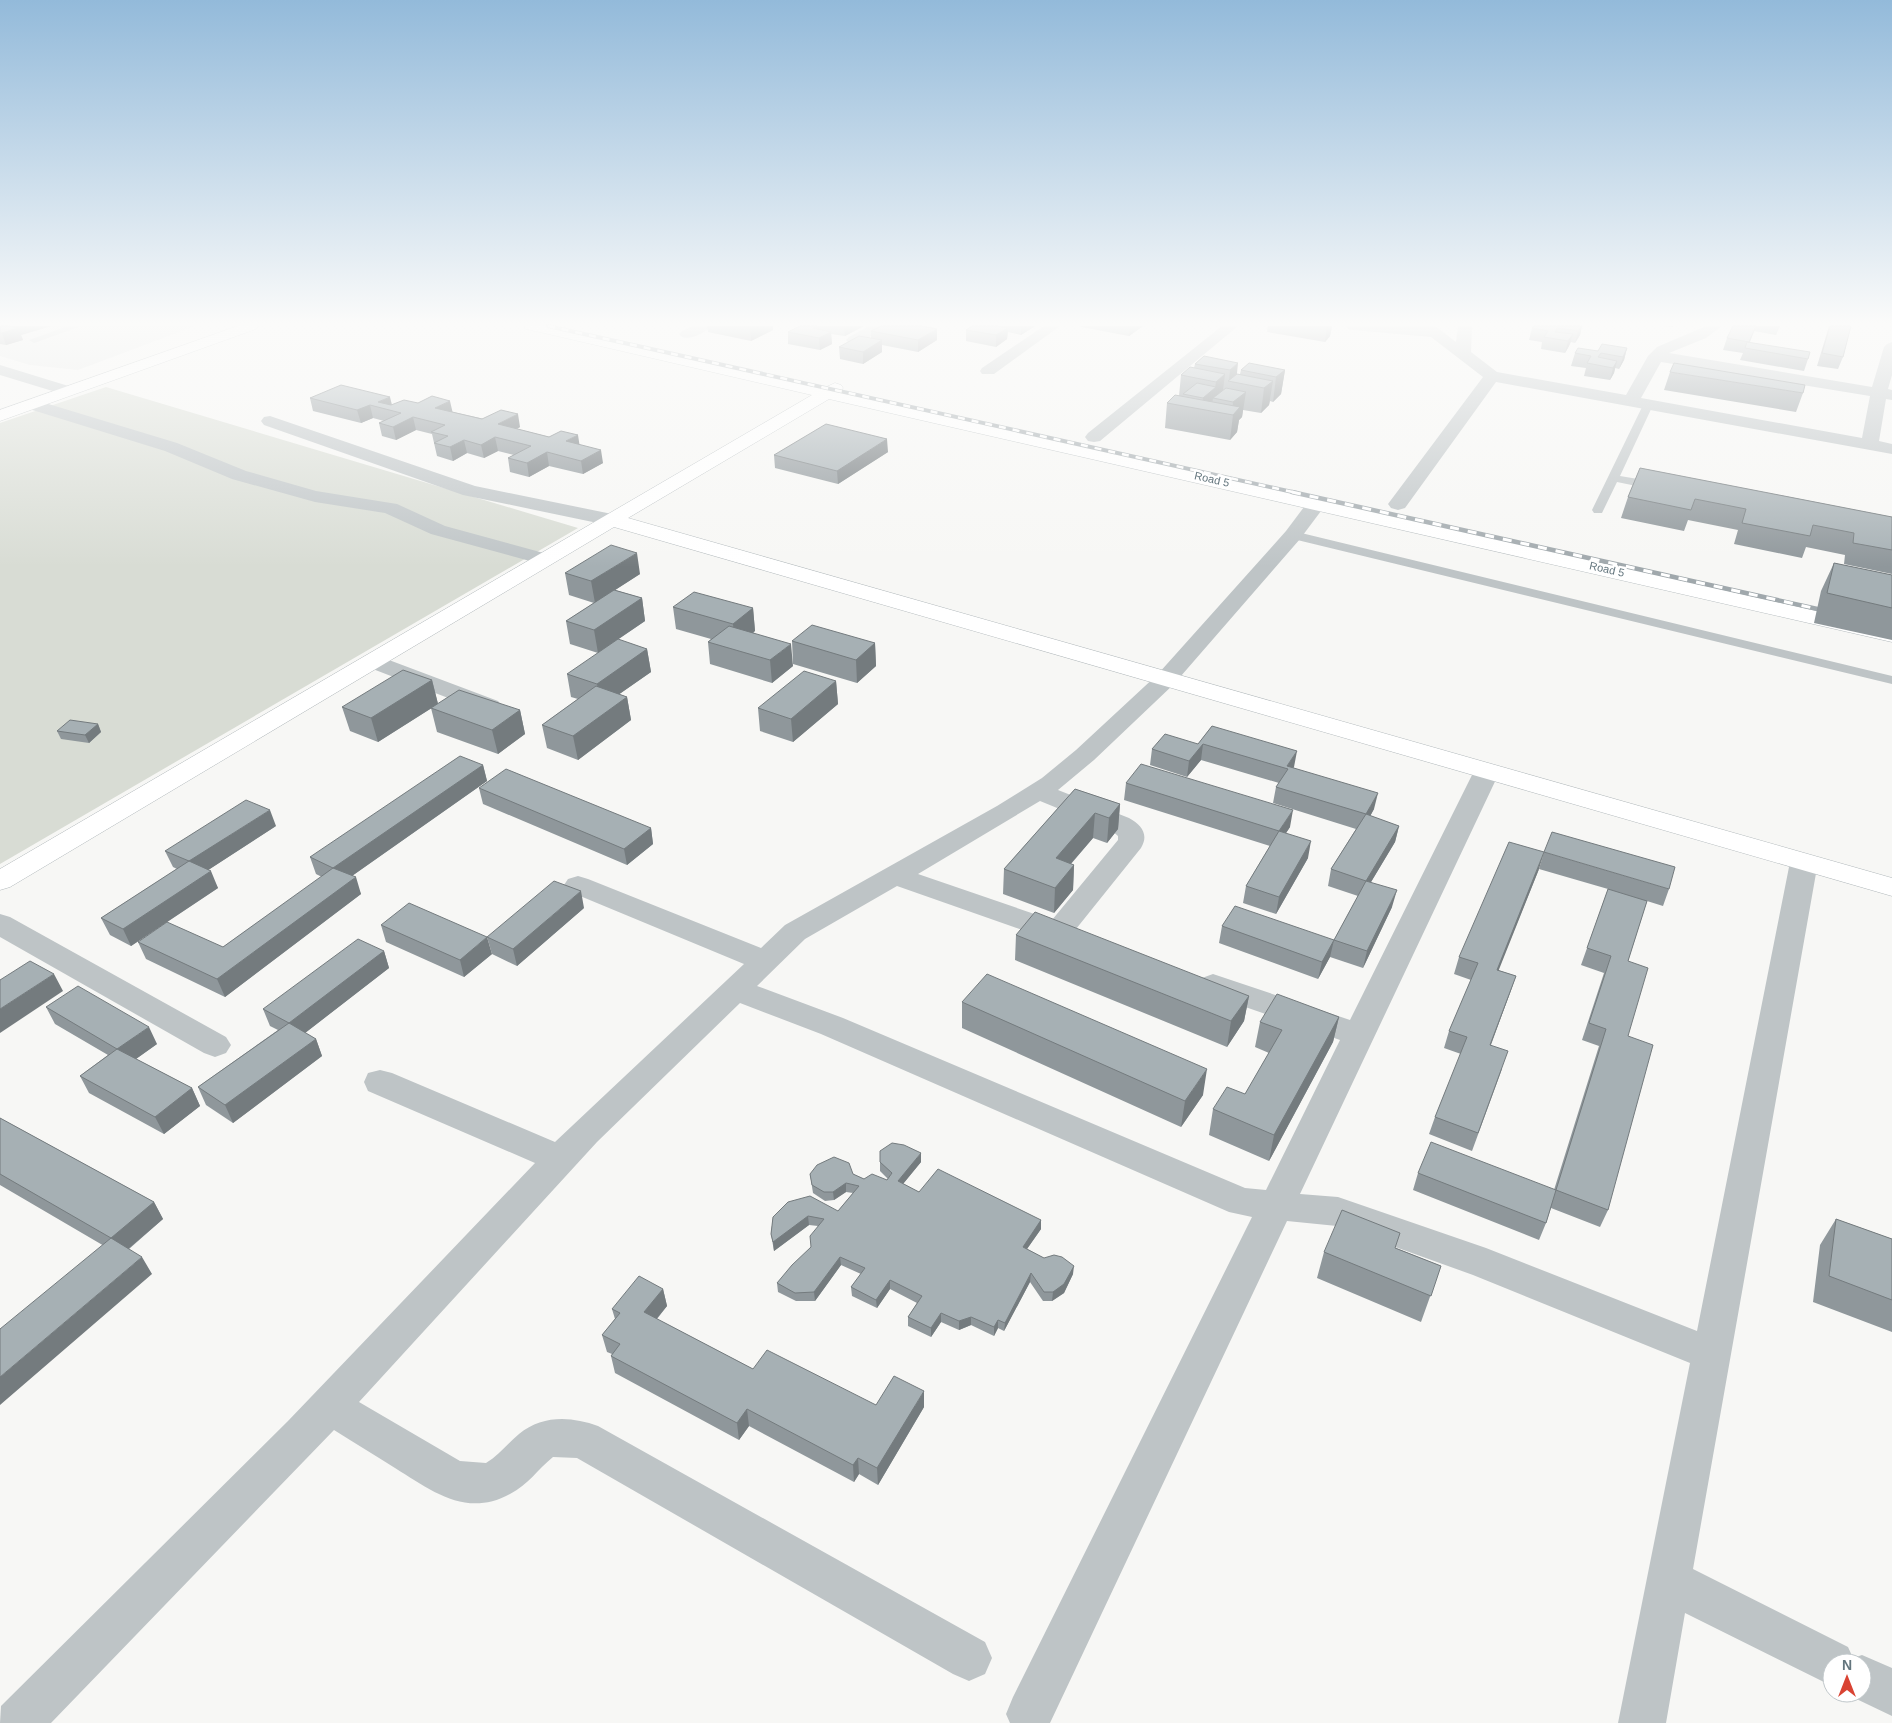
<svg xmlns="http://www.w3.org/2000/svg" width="1892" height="1723" viewBox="0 0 1892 1723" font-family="Helvetica,sans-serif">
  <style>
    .built { fill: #e5e7e6 }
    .green { fill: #d8dcd4 }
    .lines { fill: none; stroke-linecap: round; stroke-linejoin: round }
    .secondary-casing { stroke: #b1b8bb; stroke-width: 1 }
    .lane { fill: #bec4c6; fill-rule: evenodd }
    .street { fill: #bec4c6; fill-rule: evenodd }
    .secondary { fill: #fff; fill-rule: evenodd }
    .rail-far1-casing { stroke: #a0a8ac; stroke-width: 4 }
    .rail-casing { stroke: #a0a8ac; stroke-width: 4.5 }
    .rail-far1 { stroke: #fff; stroke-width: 2.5; stroke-dasharray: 7; stroke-linecap: butt }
    .rail { stroke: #fff; stroke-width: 3; stroke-dasharray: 9; stroke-linecap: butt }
    .wall { fill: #8f979b }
    .shaded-wall { fill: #747b7e }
    .building { fill: #a6b0b4; stroke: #747b7e }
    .labels { text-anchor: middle; stroke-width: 5; stroke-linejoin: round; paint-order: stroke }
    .far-street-label { font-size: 11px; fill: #64767e; stroke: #fff }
  </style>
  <rect width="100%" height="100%" fill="#f7f7f5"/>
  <path class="built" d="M0,326H195L78,370L30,365L0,356Z"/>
  <path class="green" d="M106,387L578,528L0,864V423Z"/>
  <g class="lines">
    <defs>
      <path id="secondary" d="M238,326H258L256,329L0,421V410Z
        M524,326H549L824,388L835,383L841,385L843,388L841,391L1892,628V642L829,399L628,518L1892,878V896L614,527L10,887L0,890V869L812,395L531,330L526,329Z"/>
    </defs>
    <use href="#secondary" class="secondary-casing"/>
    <path class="lane" d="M68,326H81L37,342L34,343L29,340Z
      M1648,402L1653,405L1620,476L1656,482L1662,486L1656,490L1617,482L1602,513H1594L1592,510L1643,405Z
      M1293,531L1892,676V684L1289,538L1287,535Z"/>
    <path class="street" d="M693,326H711C705,333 691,340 682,337L679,334L682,331Z
      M869,326H886L884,329L859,343H849L846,340L849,337Z
      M1044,326H1060L994,374H982L980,371L982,368Z
      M1222,326H1238L1100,441L1094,442L1088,441L1085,437L1088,433Z
      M1346,326H1435L1456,342L1458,326H1472L1471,352L1497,372L1626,395L1648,356L1657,347L1706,326H1722L1706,338L1669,353L1872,387L1884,347L1887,344L1892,342V375L1888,389L1892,390V400L1886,399L1879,441L1892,444V454L1496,382L1405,508L1398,510L1391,508L1388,504L1483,377L1431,337L1353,330L1348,329ZM1661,362L1870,396L1862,438L1641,398Z
      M0,365L75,388L77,391L75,394L69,396L0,375Z
      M32,399L177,443L246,471L316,491L397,504L445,526L551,555L554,559L551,563L544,565L537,563L431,534L385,513L315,502L232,479L165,451L26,408L24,404L26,400Z
      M270,416L475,486L612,514L619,516L622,520L619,524L612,526L463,495L264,425L261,421L264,417Z
      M1317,497L1324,499L1327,503L1300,539L1174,684L1094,760L1058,790L1129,818C1142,825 1149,835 1141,848L1076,929L1079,934L1074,941L1064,944L1054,941L897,886L805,939L757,986L843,1018L1245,1188L1266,1190L1340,1040L1202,992L1198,985L1202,978L1213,974L1350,1020L1474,771L1478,766L1487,763L1496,766L1500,771L1300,1194L1338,1197L1486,1248L1697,1331L1790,862L1794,856L1804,853L1814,856L1818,862L1693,1569L1848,1647L1853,1658L1862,1655L1892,1668V1716L1846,1694L1845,1693H1862V1663H1832V1686L1685,1613L1666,1723H1618L1690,1363L1473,1275L1337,1226L1287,1221L1050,1723H1010L1006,1714L1013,1697L1252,1217L1229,1212L821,1034L740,1003L597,1142L359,1402L460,1461L486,1463C499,1455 508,1443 519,1434C542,1415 571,1416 598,1426L985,1642L992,1658L985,1674L969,1681L953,1674L577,1458L553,1457C538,1469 528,1485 510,1494C466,1518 432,1491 395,1468C375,1455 354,1443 334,1430L51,1723H0L1,1706L288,1421L535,1163L368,1091L364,1082L368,1073L380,1070L392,1073L555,1142L744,964L568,891L564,885L568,879L578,876L588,879L761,948L785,925L997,806L1042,778L1076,750L1158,674L1286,531L1310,499ZM1040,801L1111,830L1118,836V840L1052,920L918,874Z
      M373,654L498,701L502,706L498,711L490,713L482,711L365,666L362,661L365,656Z
      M0,914L10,917L226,1037L231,1045L226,1053L215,1057L204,1053L0,937Z"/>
    <use href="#secondary" class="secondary"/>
    <defs>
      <path id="rail-far1" d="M548,326L1297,493"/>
      <path id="rail" d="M1292,492L1831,612"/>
    </defs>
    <use href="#rail-far1" class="rail-far1-casing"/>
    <use href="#rail" class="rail-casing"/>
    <use href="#rail-far1" class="rail-far1"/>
    <use href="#rail" class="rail"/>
  </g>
  <path class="wall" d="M0,326H51L21,335L23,340L6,345L0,344Z
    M707,326H773V330L751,341L708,332Z
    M800,326H864L845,336L831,334L832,344L820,350L788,344V332Z
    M972,326H1035L1021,335L1008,332L1007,339L996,347L966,341V330Z
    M1081,326H1143L1129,336L1081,327Z
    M1268,326H1332L1330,336L1325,342L1267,332Z
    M1554,326H1582L1580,335L1575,343L1571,342L1569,346L1565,353L1541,349L1542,342L1529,340L1532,328Z
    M1663,326H1674L1673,327Z
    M1733,326H1780L1776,335L1754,331L1750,342L1808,359L1804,371L1740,360L1743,353L1723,350L1727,338Z
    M1828,326H1851L1843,357L1838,369L1817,366L1829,326Z
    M871,331L937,340L918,352L882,345V352L863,364L840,359L839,347L871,338Z
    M1627,348L1624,360L1619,369L1615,368L1614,373L1610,380L1584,376L1586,368L1571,366L1575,353Z
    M1204,356L1237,374H1240L1241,370H1285L1281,394L1273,402L1270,401L1269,405L1261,413L1243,410L1242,417L1239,420L1237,432L1230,440L1165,428L1167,403L1179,396L1181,375L1194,368L1195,364Z
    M1670,372L1803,393L1796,412L1664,390Z
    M310,398L392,405L453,412L520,427L517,429L579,444L603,463L583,474L549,466L529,477L510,472L508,458L514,455L498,451L484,458L467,453L453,461L437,456L432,434L416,430L396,440L382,436L379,423L384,421L373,418L361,423L313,411Z
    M888,452L838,484L775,468L774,455Z
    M1640,468L1892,517V574L1844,564L1845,555L1806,547L1802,558L1734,544L1738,530L1688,520L1684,531L1621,518L1628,497Z
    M1834,563L1892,575V640L1814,623L1821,591Z
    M565,573L640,574L615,590L642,598L645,621L598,653L570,644L566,621L594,603L569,595Z
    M673,607L753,608L755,631L753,632L793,666L772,683L710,664L708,642L711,639L676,629Z
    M792,641L875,643L876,666L857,683L793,664Z
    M647,649L651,672L619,694L627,697L631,720L578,760L547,748L542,725L578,699L571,697L567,674Z
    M432,680L438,704L378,742L350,731L342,707Z
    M836,681L838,704L793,742L760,731L758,708Z
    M431,708L520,710L525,734L498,754L437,732Z
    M98,724L101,732L89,743L61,739L57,731Z
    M1212,726L1374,809L1370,816L1399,826L1395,842L1371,882L1392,907L1363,968L1330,957L1334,940L1358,896L1328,886L1331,869L1356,829L1273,803L1276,787L1279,783L1201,760L1187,777L1150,765L1152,749L1198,744Z
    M483,765L487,781L352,876L361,894L225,997L146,959L138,942L223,947L322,877L316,874L310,857Z
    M1126,783L1290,827L1286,833L1308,858L1276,914L1243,903L1246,886L1270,846L1124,800Z
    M479,788L651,828L653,844L627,865L483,804Z
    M1075,789L1120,804L1118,829L1107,843L1093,838L1071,864L1074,865L1073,890L1054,913L1003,894L1004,869Z
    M276,826L208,870L218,888L131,946L110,935L101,918L177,869L173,867L165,851Z
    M1544,852L1669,889L1663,906L1647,901L1628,961L1608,1210L1600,1227L1551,1208L1546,1223L1539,1240L1413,1190L1418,1173L1554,1190L1599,1046L1582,1040L1604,973L1581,965L1608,889L1539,869Z
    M1539,869L1498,970L1516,976L1491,1045L1502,1069L1472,1151L1429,1134L1435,1117L1461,1054L1444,1048L1449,1031L1471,980L1454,974L1459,957Z
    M584,908L517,966L492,954L487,937Z
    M381,925L492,954L464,977L386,942Z
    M1222,926L1334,940L1330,957L1318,979L1219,943Z
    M1016,935L1249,996L1244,1021L1227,1047L1015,960Z
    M384,951L389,968L305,1033L316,1039L322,1056L233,1123L206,1105L198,1087L278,1030L270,1026L263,1009Z
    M962,1002L1203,1095L1181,1127L962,1028Z
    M46,1007L157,1044L136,1059L192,1088L200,1106L164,1134L89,1093L80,1076L108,1055L55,1024Z
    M1339,1017L1333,1042L1269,1161L1209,1135L1213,1109L1245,1094L1269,1053L1255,1047L1260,1022Z
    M0,1118L154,1202L163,1219L129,1249L152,1274L0,1185Z
    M880,1151L921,1162L903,1184L919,1192L1041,1220V1229L1027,1249L1073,1274L1064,1293L1052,1301H1043L1030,1282L1004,1331L998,1328L994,1336L971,1325L959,1330L941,1322L931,1337L908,1326V1317L917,1303L890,1289L877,1308L852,1296L851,1287L861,1274L841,1265L815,1301H796L778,1292L777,1283L811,1247L818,1226L809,1225L774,1251L771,1234L773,1217L838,1211L853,1193L846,1192L834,1200L825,1201L813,1193L810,1174H853L864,1179L887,1180L888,1179L880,1171Z
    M1836,1219L1892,1239V1332L1813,1302L1820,1245Z
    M1396,1248L1441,1266L1421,1322L1317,1278L1324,1252Z
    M663,1289L667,1306L657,1319L753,1369L876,1405L924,1407L878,1485L859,1474L854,1482L749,1426L739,1440L615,1373L611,1356L612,1354L607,1352L602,1335L615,1319L612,1309Z"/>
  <path class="shaded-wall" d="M10,326H51L21,335L23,340L6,345L2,333Z
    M750,326H773V330L751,341Z
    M844,326H864L845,336Z
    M1021,326H1035L1021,335Z
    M1130,326H1143L1129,336Z
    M1327,326H1332L1330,336L1325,342Z
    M1582,326L1580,335L1575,343L1578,331Z
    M1008,328L1007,339L996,347V335Z
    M937,329V340L918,352V340Z
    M831,332L832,344L820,350L819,338Z
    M1573,334L1569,346L1565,353L1568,341Z
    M882,340V352L863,364V352Z
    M1627,348L1624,360L1619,369L1623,357Z
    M1617,361L1614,373L1610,380L1613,368Z
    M1238,363L1236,383L1229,381L1230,370Z
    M1285,370L1281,394L1273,402L1276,377Z
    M1225,374L1222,399L1213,398L1211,411L1202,409L1203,398L1215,388L1216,382Z
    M1273,381L1269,405L1261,413L1264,388Z
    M1246,392L1242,417L1239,420L1237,432L1230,440L1233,415L1232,414L1233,402Z
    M390,397L393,409L378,402Z
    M450,401L453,414L435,408Z
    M370,405L373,418L361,423L357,410Z
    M518,414L520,427L501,437L498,424Z
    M413,417L416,430L396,440L393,427Z
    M578,435L580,448L566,441Z
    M495,437L498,451L484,458L481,445Z
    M887,439L888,452L838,484L837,471Z
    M464,440L467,453L453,461L450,447Z
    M601,450L603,463L583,474L581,461Z
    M547,452L549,466L529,477L527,463Z
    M637,553L640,574L595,603L591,581Z
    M642,598L645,621L598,653L594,630Z
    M753,608L755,631L735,647L733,624Z
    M875,643L876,666L857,683L856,660Z
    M791,644L793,666L772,683L770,660Z
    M647,649L651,672L601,707L597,684Z
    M432,680L438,704L378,742L371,718Z
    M836,681L838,704L793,742L791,719Z
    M627,697L631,720L578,760L573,736Z
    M520,710L525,734L498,754L492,730Z
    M98,724L101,732L89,743L85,735Z
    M1203,744L1201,760L1187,777L1189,761Z
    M1297,751L1294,767L1287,778L1288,769L1287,766Z
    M483,765L487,781L339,885L333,868Z
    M1378,793L1374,809L1362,831L1366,814Z
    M1120,804L1118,829L1107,843L1109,818Z
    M270,810L276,826L196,878L189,861Z
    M1293,810L1290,827L1276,848L1279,831Z
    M1095,813L1093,838L1054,883L1056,858Z
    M1399,826L1395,842L1362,897L1366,881Z
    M651,828L653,844L627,865L624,849Z
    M1311,841L1308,858L1276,914L1279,897Z
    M1544,852L1539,869L1492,987L1497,970Z
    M1074,865L1073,890L1054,913L1055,888Z
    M211,871L218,888L131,946L123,929Z
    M356,877L361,894L225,997L217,979Z
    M1397,890L1392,907L1363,968L1367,951Z
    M581,891L584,908L517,966L513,949Z
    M487,937L492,954L464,977L460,960Z
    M1334,940L1330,957L1318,979L1322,962Z
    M384,951L389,968L296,1040L289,1023Z
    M54,974L63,991L0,1033V1009Z
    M1516,976L1510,993L1484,1062L1490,1045Z
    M1249,996L1244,1021L1227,1047L1231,1021Z
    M1339,1017L1333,1042L1269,1161L1274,1135Z
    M149,1027L157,1044L126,1066L117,1049Z
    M316,1039L322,1056L233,1123L225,1105Z
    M1207,1069L1203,1095L1181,1127L1185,1101Z
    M192,1088L200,1106L164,1134L155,1117Z
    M921,1153V1162L898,1190V1181Z
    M846,1183V1192L834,1200L833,1192Z
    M154,1202L163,1219L121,1255L111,1238Z
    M808,1216L809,1225L774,1251L773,1242Z
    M1041,1220V1229L1022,1256L1023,1247Z
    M142,1257L152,1274L0,1405V1377Z
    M840,1257L841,1265L815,1301L814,1292Z
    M1074,1266L1073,1274L1064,1293L1052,1301L1053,1292Z
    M1031,1273L1030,1282L1004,1331L1005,1323Z
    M890,1280V1289L877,1308L876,1300Z
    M663,1289L667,1306L648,1329L644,1312Z
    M941,1313V1322L931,1337V1328Z
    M971,1317V1325L959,1330V1321Z
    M998,1320V1328L994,1336V1327Z
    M924,1391V1407L878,1485L877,1468Z
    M747,1409L749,1426L739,1440L737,1423Z
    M858,1458L859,1474L854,1482L853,1465Z"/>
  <path class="building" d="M0,326H10L18,328L2,333H0Z
    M800,326H817L813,328L831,332L819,338L788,332Z
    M881,326H922L937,329L918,340L871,331Z
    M972,326H997L1008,328L996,335L966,330Z
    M1534,326H1582L1578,331L1557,328L1555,332L1573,334L1568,341L1544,337L1548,331L1532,328Z
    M1733,326H1756L1749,342L1727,338Z
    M1830,326H1851L1843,357L1822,353Z
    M859,336L882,340L863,352L839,347Z
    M1747,342L1810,352L1808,359L1745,348Z
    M1602,344L1627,348L1623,357L1601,353L1598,357L1617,361L1613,368L1587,363L1591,356L1575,353L1578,348L1598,351Z
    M1204,356L1238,363L1230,370L1195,364Z
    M1249,363L1285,370L1276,377L1241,370Z
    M1674,363L1805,385L1803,393L1670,372Z
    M1190,367L1225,374L1216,382L1181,375Z
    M1237,374L1273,381L1264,388L1228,381Z
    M1197,383L1216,387L1203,398L1183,394Z
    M341,385L390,397L378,402L391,405L404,400L418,403L432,396L450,401L435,408L482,419L501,410L518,414L498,424L549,437L561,431L578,435L566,441L601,450L581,461L547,452L527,463L508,458L531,446L495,437L481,445L464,440L450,447L434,443L448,436L431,432L445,425L413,417L393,427L379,423L401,413L370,405L357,410L310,398Z
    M1226,388L1246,392L1233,402L1213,398Z
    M1175,395L1240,407L1233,415L1167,403Z
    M826,424L887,439L837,471L774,455Z
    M1640,468L1892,517V550L1853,543L1854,533L1813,525L1810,536L1742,523L1746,509L1695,499L1691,510L1628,497Z
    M611,545L637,553L591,581L565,573Z
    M1834,563L1892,575V608L1827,593Z
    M614,590L642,598L594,630L566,621Z
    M694,592L753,608L733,624L673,607Z
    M812,625L875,643L856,660L792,641Z
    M729,626L791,644L770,660L708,642Z
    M618,639L647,649L597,684L567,674Z
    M403,670L432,680L371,718L342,707Z
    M804,671L836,681L791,719L758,708Z
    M596,686L627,697L573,736L542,725Z
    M459,690L520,710L492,730L431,708Z
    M70,720L98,724L85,735L57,731Z
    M1212,726L1297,751L1287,766L1378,793L1366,814L1399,826L1366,881L1331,869L1366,814L1276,787L1288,769L1203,744L1189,761L1152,749L1165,734L1198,744Z
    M460,756L483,765L333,868L310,857Z
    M1141,764L1293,810L1279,831L1311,841L1279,897L1246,886L1279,831L1126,783Z
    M506,769L651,828L624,849L479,788Z
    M1075,789L1120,804L1109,818L1095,813L1056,858L1074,865L1055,888L1004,869Z
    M246,800L270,810L189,861L165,851Z
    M1552,832L1675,867L1669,889L1544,852Z
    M1509,842L1544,852L1497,970L1516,976L1490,1045L1508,1051L1478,1133L1435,1117L1467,1037L1449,1031L1478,963L1459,957Z
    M189,861L211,871L123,929L101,918Z
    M333,868L356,877L217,979L138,942L167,922L223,947Z
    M554,881L581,891L513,949L487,937Z
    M1366,881L1397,890L1367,951L1334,940Z
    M1608,889L1647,901L1628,961L1648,968L1628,1036L1653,1045L1608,1210L1556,1190L1546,1223L1418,1173L1431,1142L1556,1190L1606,1029L1589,1023L1611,956L1587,948Z
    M409,903L487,937L460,960L381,925Z
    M1235,906L1334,940L1322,962L1222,926Z
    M1035,912L1249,996L1231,1021L1016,935Z
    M358,939L384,951L289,1023L316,1039L225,1105L198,1087L289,1023L263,1009Z
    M30,961L54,974L0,1009V980Z
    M987,974L1207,1069L1185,1101L962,1002Z
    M78,986L149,1027L117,1049L46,1007Z
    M1277,994L1339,1017L1274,1135L1213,1109L1227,1087L1245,1094L1282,1030L1260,1022Z
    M117,1049L192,1088L155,1117L80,1076Z
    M0,1118L154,1202L111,1238L0,1174Z
    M892,1143L904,1145L921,1153L898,1181L919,1192L938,1169L1041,1220L1023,1247L1044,1258L1054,1255L1062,1257L1074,1266L1064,1284L1053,1292H1044L1031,1273L1005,1323L998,1320L994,1327L971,1317L959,1321L941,1313L931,1328L908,1317L922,1296L890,1280L876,1300L851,1287L865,1268L840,1257L814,1292L795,1293L777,1283L792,1265L811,1247L810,1236L824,1219L808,1216L773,1242L771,1234L773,1217L788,1202L810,1196L838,1211L859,1186L846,1183L833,1192H824L812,1185L810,1174L817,1165L834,1157L849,1163L853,1174L864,1179L872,1174L887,1180L892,1173L880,1162V1151Z
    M1342,1210L1400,1233L1395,1248L1441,1266L1431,1296L1324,1252Z
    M1836,1219L1892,1239V1300L1829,1276Z
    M111,1238L142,1257L0,1377V1329Z
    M639,1276L663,1289L644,1312L753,1369L767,1350L876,1405L894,1376L924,1391L877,1468L858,1458L853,1465L747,1409L737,1423L611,1356L620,1344L602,1335L620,1313L612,1309Z"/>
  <linearGradient id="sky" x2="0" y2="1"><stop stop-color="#93bada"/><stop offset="0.57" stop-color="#fbfbfa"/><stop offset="1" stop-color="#fbfbfa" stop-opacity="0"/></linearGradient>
  <rect width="1892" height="567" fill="url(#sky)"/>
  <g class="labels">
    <g class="far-street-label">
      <text transform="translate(1212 479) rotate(13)" y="4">Road 5</text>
      <text transform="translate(1607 569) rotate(13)" y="4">Road 5</text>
    </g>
  </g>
  <g transform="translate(1847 1678)"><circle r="24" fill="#ffffff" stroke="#c1c8cb"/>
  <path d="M0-4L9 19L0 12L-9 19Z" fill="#d94333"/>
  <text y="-8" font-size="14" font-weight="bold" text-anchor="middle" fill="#64767e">N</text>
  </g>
</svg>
